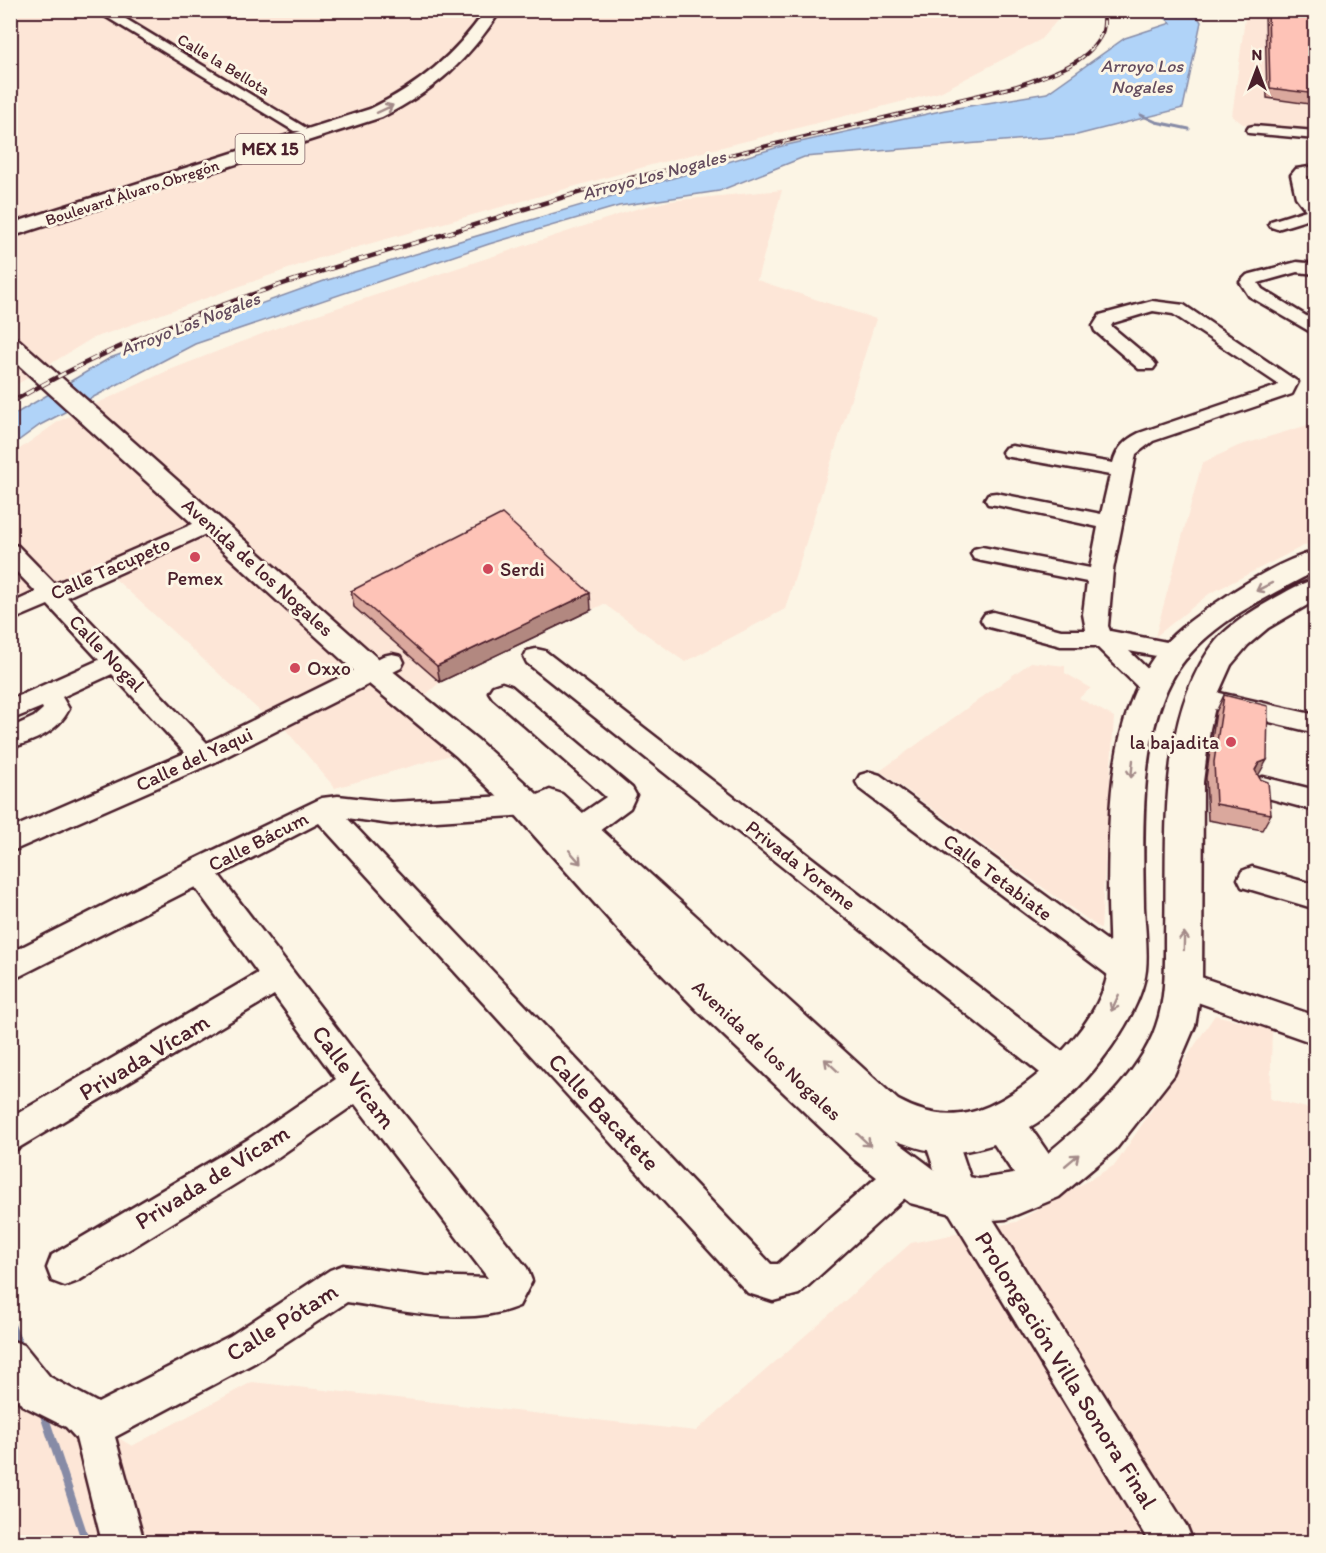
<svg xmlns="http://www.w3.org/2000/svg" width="1326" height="1553" viewBox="0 0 1326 1553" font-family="Itim,sans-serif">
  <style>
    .built { fill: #fde6d7 }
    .water { fill: #b0d3f8; stroke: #878ba6; stroke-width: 1.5 }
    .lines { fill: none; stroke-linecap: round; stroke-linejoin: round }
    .stream-far1 { stroke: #878ba6; stroke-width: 3 }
    .stream { stroke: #878ba6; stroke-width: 8 }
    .minor-casing { stroke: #4a1f2b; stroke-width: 5 }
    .major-casing { stroke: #4a1f2b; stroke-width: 5 }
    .highway-casing { stroke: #4a1f2b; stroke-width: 5 }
    .minor { fill: #fcf5e5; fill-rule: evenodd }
    .major { fill: #fcf5e5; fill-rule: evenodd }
    .highway { fill: #fcf5e5; fill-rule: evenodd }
    .rail-far1-casing { stroke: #4a1f2b; stroke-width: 4 }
    .rail-casing { stroke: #4a1f2b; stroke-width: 4.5 }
    .rail-far1 { stroke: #fcf5e5; stroke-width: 2; stroke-dasharray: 7; stroke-linecap: butt }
    .rail { stroke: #fcf5e5; stroke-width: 3; stroke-dasharray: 9; stroke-linecap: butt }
    .wall { fill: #daa89d; stroke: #4a1f2b; stroke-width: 1.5 }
    .shaded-wall { fill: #b28880; stroke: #4a1f2b; stroke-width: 1.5 }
    .building { fill: #fec3b7; stroke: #4a1f2b; stroke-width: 1.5 }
    .oneway { stroke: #a38a88 }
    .poi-dot { fill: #d1495b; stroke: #fcf5e5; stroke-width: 2 }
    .labels { text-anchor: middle; stroke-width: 6; stroke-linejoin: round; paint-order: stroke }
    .far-street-label { font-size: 16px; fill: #4a1f2b; stroke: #fcf5e5 }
    .far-water-label { font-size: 18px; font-style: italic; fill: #644c5e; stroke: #fcf5e5 }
    .shield { fill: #fcf5e5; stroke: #7f5f63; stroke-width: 1.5 }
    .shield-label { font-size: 18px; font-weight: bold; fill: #4a1f2b }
    .street-label { font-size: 20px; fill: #4a1f2b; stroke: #fcf5e5 }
    .poi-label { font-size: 20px; fill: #4a1f2b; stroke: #fcf5e5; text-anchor: start }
    .near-street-label { font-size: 24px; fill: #4a1f2b; stroke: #fcf5e5 }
  </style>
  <rect width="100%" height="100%" fill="#fcf5e5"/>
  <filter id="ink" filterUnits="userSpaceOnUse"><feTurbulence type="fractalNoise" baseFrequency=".0167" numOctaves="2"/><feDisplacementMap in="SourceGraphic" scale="12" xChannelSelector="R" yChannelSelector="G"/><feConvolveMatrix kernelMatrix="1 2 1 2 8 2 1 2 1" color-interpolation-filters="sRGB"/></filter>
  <g filter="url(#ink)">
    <path class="built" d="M11,11H1063V14L1040,40L940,92L651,165L322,257L91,339L11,388Z
      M1246,11H1315V130L1243,124L1232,116Z
      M782,190L757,280L876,319L785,609L685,662L604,604L440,682L404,714L454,754L335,788L285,729L262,713L113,577L11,624L10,456L59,421L167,371L282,326L636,209L669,201Z
      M1315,423V540L1209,594L1155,637L1202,463L1238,446Z
      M1031,662L1065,666V673L1091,688L1079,698L1114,717L1101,929L880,771Z
      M1215,1015L1272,1029L1270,1099L1315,1110V1542H11V1375L132,1446L252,1382L696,1431L911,1243L1016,1222L1115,1165Z"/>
    <path class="water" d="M1157,11H1194L1201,22L1183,108L1077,135L804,157L719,191L619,206L489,244L195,344L40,425L11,446L10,417L110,358L324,281L782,146L945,110L1047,93L1125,38L1171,23Z"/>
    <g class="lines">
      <path class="stream-far1" d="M1141,115L1156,122L1189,129"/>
      <path class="stream" d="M10,1323L21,1349
        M42,1409L86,1542"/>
      <defs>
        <path id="minor" d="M95,10H111L306,128L304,131H294Z
          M1254,126L1316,131V139L1249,133L1247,130L1249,127Z
          M1316,166V176H1307L1316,201V217L1277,229L1271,227L1269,224L1271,221L1306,210L1296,197L1291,175L1296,169Z
          M1297,262L1316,264V274L1297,272L1258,283L1262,289L1316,322V335L1249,296L1240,282L1247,275Z
          M1152,301L1184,305L1298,382L1292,394L1153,441L1136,454L1113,570L1108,626L1110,631L1187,646L1190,652L1187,658L1178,660L1129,651L1165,686L1161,692L1152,695L1143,692L1096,646H1061L985,626L981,620L985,614L993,612L1061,630H1086L1083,614L1087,582L982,561L974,559L971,554L974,549L982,547L1090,568L1098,527L996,505L988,504L985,499L988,494L996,493L1101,514L1110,475L1005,456L1002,452L1005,448L1012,446L1113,463C1117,448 1125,440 1139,433L1277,386L1278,384L1173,314L1153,311L1113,323L1111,326L1153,361L1156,365L1153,369H1139L1095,331L1093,326L1100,315Z
          M211,516L219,518L222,523L219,528L67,597L207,743L383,656L392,654L401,656L404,662L401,668L213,763L10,852V829L185,753L112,674L62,697L69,709C58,732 34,741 10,748V728L34,717L43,709L42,707L10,720V700L99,660L48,605L10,621V604L36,592L10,565V544L18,546L55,584Z
          M536,649L545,651L1078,1064L1082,1074L1078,1084L1066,1089L1054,1084L527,663L524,657L527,651Z
          M502,683L511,686L632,788L636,795L630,808L591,837L581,840L571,837L567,829L571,821L606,797L493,698L489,692L493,686Z
          M1202,689L1316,715V733L1193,704L1189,698L1193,692Z
          M870,772L880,775L1138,963L1142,972L1138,981L1127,985L1116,981L860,789L856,782L860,775Z
          M1263,777L1316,790V811L1253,794L1249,787L1253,780Z
          M527,795L537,798L541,805L537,812L527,815L391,824L347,818L771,1264H778L893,1163L905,1158L917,1163L922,1175L917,1187L799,1294L773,1301L748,1293L319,823L219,875L370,1072L527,1268L532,1281L519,1306C467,1328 401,1310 347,1302L256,1362L115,1437L144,1542H102L76,1438L66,1427L22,1405L10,1390V1340L24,1345L50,1377L98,1403L230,1336L330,1270L343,1265L426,1276L488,1278L355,1104L271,1162L78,1281L65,1286L52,1281L47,1268L52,1255L247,1140L336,1079L274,995L10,1153V1118L258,973L195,887L10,981V953L189,862L322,798L338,796L391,802Z
          M1252,867L1316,885V909L1242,887L1238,879L1242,871Z
          M1183,971L1316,1016V1044L1172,993L1167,984L1172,975Z
          M940,1119L952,1124L974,1189L1187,1527L1193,1542H1149L947,1209L923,1135L928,1124Z"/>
        <path id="major" d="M10,337L18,339L385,665L478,740L538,795L550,790L562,794L898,1100C920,1112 943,1118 968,1113C1021,1102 1101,1026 1108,971C1111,947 1108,922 1108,898C1109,819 1107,725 1154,657C1170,634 1196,616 1219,601C1247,582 1282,560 1316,551V571C1268,596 1207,624 1177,671C1138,731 1143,837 1144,907C1145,927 1148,950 1146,970C1141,1021 1074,1103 1030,1127L1048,1153C1086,1121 1140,1075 1156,1026C1166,998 1165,966 1165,936C1168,844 1155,717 1216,641C1229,626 1246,615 1263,605C1279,596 1297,584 1316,579V600L1268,628L1248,645L1231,665L1218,694L1210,729L1203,782L1202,984L1195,1026L1174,1075L1116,1149L1059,1197L1006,1219L979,1221L910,1203L855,1160L701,1014L623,935L515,814L456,756L363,679L10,357ZM895,1140C933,1155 955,1156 994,1144L1014,1174L979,1179L935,1170Z"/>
        <path id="highway" d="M486,10H501C467,61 437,89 382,117L10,237V224L370,109C419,85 454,56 486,10Z"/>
      </defs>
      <use href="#minor" class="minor-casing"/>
      <use href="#major" class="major-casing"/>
      <use href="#highway" class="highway-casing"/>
      <use href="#minor" class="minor"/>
      <use href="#major" class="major"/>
      <use href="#highway" class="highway"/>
      <defs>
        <path id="rail-far1" d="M633,178L1017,86C1047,75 1088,65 1102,33C1105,27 1104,17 1104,10"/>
        <path id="rail" d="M10,403C150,322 284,282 438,236C504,216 571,193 639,176"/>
      </defs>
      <use href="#rail-far1" class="rail-far1-casing"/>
      <use href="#rail" class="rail-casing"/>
      <use href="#rail-far1" class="rail-far1"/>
      <use href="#rail" class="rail"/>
    </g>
    <path class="wall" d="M1266,10H1316V105L1267,98L1265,15Z
      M351,591L591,610L440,682L354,607Z
      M1224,695L1258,776L1271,814L1262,830L1208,820L1206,778L1216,712Z"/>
    <path class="shaded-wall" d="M590,593L591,610L440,682L437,666Z
      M1267,760L1258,776L1251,779L1259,763Z"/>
    <path class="building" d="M1268,10H1316V94L1270,88Z
      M502,514L590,593L437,666L351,591Z
      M1224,695L1268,706L1267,760L1259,763L1255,770L1260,779L1268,782L1271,814L1216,804L1214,762Z"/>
    <defs><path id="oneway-shaft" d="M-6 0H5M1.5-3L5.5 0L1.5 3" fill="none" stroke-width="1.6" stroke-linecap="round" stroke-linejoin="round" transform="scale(1.5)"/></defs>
    <g class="oneway">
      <use href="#oneway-shaft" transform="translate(385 109) rotate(-25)"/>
      <use href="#oneway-shaft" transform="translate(1264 587) rotate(153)"/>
      <use href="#oneway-shaft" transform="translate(1132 769) rotate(96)"/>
      <use href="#oneway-shaft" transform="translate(575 857) rotate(49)"/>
      <use href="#oneway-shaft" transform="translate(1184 941) rotate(-89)"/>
      <use href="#oneway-shaft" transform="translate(1115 1003) rotate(115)"/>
      <use href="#oneway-shaft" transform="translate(831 1065) rotate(-137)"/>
      <use href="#oneway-shaft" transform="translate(864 1140) rotate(42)"/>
      <use href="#oneway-shaft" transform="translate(1072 1160) rotate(-40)"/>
    </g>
  </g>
  <g class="poi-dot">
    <circle cx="195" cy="557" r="6"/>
    <circle cx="488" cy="569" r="6"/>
    <circle cx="295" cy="668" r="6"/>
    <circle cx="1231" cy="742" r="6"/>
  </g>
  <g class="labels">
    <g class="far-street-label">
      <text transform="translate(224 64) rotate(31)" y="6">Calle la Bellota</text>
      <text transform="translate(132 192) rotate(-18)" y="6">Boulevard Álvaro Obregón</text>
    </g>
    <g class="far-water-label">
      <text x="1142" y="72">Arroyo Los<tspan x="1142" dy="21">Nogales</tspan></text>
      <text transform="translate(654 175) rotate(-15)" y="6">Arroyo Los Nogales</text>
      <text transform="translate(190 324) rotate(-21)" y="6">Arroyo Los Nogales</text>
    </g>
    <rect class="shield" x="235.5" y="134" width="69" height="30" rx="4.5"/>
    <g class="shield-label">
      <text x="270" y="155">MEX 15</text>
    </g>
    <g class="street-label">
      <text transform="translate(258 567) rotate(42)" y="7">Avenida de los Nogales</text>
      <text transform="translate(110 568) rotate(-24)" y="7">Calle Tacupeto</text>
      <text transform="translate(107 653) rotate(46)" y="7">Calle Nogal</text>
      <text transform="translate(194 759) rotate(-25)" y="7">Calle del Yaqui</text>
      <text transform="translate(258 841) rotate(-27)" y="7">Calle Bácum</text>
      <text transform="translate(801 865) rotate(38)" y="7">Privada Yoreme</text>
      <text transform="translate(998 877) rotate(37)" y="7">Calle Tetabiate</text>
      <text transform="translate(767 1050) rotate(43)" y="7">Avenida de los Nogales</text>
    </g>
    <g class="poi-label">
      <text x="500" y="576">Serdi</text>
      <text x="195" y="585" text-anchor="middle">Pemex</text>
      <text x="307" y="675">Oxxo</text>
      <text x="1219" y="749" text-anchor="end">la bajadita</text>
    </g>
    <g class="near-street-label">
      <text transform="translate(144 1057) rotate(-31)" y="8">Privada Vícam</text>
      <text transform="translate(354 1077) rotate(53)" y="8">Calle Vícam</text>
      <text transform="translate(604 1112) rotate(47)" y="8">Calle Bacatete</text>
      <text transform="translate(212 1177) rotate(-32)" y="8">Privada de Vícam</text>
      <text transform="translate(282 1322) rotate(-32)" y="8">Calle Pótam</text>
      <text transform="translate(1066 1370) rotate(58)" y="8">Prolongación Villa Sonora Final</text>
    </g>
  </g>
  <rect width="1326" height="1553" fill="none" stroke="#fcf5e5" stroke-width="36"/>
  <rect x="18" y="18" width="1290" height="1517" fill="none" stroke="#4a1f2b" stroke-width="2" filter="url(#ink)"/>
  <g transform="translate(1257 69)" stroke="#fcf5e5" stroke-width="4.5" paint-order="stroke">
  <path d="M0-4.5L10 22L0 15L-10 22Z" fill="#4a1f2b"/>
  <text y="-9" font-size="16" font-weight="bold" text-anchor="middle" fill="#4a1f2b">N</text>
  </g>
</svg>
